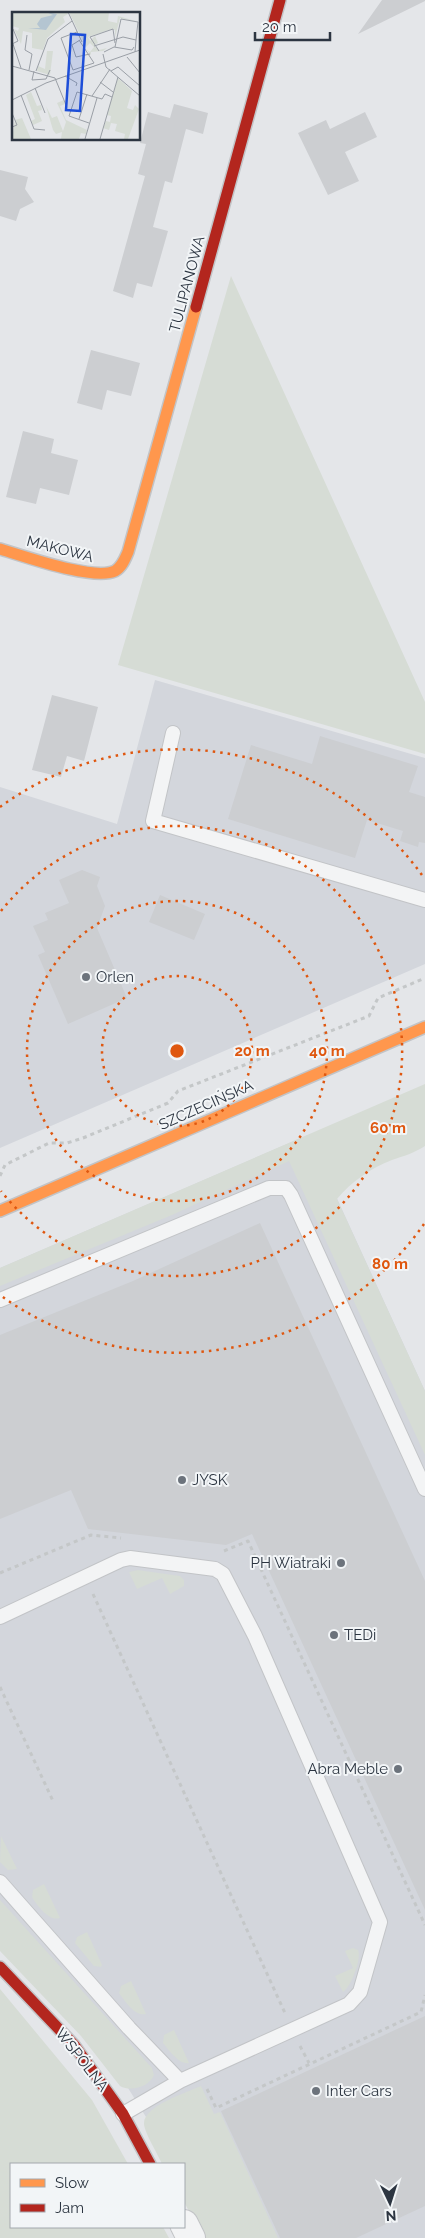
<svg xmlns="http://www.w3.org/2000/svg" width="425" height="2238" viewBox="0 0 425 2238" font-family="Raleway,sans-serif">
  <style>
    .built { fill: #d3d6dc }
    .green { fill: #d6dcd5 }
    .building { fill: #ccced1 }
    .lines { fill: none; stroke-linecap: round; stroke-linejoin: round }
    .lane-casing { stroke: #c2c4c7; stroke-width: 16 }
    .street-casing { stroke: #c2c4c7; stroke-width: 30 }
    .slow-casing { stroke: #c2c4c7; stroke-width: 14 }
    .jam-casing { stroke: #c2c4c7; stroke-width: 14 }
    .path { stroke: #c4c7c8; stroke-width: 3; stroke-dasharray: 4 4; stroke-linecap: butt }
    .lane { stroke: #f3f4f5; stroke-width: 14 }
    .street { stroke: #f3f4f5; stroke-width: 28 }
    .slow { stroke: #ff974d; stroke-width: 11 }
    .jam { stroke: #b3261e; stroke-width: 11 }
    .ring { fill: none; stroke: #df570f; stroke-width: 2.5; stroke-dasharray: 2.5 5 }
    .poi-dot { fill: #6c737c; stroke: #f2f5f7; stroke-width: 2 }
    .labels { text-anchor: middle; stroke-width: 4; stroke-linejoin: round; paint-order: stroke }
    .street-label { font-size: 15px; fill: #2c3541; stroke: #f2f5f7 }
    .poi-label { font-size: 15px; fill: #2c3541; stroke: #f2f5f7; text-anchor: start }
    .inset-road { fill: none; stroke: #9a9fa6; stroke-width: 1 }
    .view { fill: #1d4ed8; fill-opacity: 0.15; stroke: #1d4ed8; stroke-width: 2.5 }
    .inset-edge { fill: none; stroke: #2c3541; stroke-width: 2.5 }
    .centre { fill: #df570f; stroke: #f2f5f7; stroke-width: 2.5 }
    .ring-label { font-size: 15px; text-anchor: middle; font-weight: bold; fill: #df570f; stroke: #f2f5f7; stroke-width: 4; stroke-linejoin: round; paint-order: stroke }
  </style>
  <rect width="100%" height="100%" fill="#e4e6e9"/>
  <path class="built" d="M155,680L425,758V964L0,1148V787L117,824Z
    M308,1135L425,1391V2238H221L184,2164H175L120,2075L0,1945V1268Z"/>
  <path class="green" d="M231,276L425,702V754L118,665Z
    M425,1084V1146C414,1153 404,1156 392,1160C371,1168 351,1182 337,1199L425,1391V1455L289,1161L172,1215L0,1286V1268Z
    M138,1570L180,1576L184,1580V1586L170,1594L162,1578L137,1589L129,1572Z
    M1,1836L17,1869L8,1870L0,1862Z
    M44,1884L60,1918C49,1922 37,1905 32,1897L33,1890Z
    M0,1900L152,2068L154,2075C149,2087 131,2092 120,2086L81,2036L0,1951Z
    M87,1932L102,1965L101,1967L94,1966L75,1943L77,1937Z
    M353,1948L358,1950C362,1958 351,1987 343,1992L335,1976L353,1968L345,1951Z
    M131,1981L146,2014C135,2017 125,2001 119,1993L121,1986Z
    M0,1989L92,2100L128,2164H11V2227H163L169,2238H0Z
    M174,2030L189,2063C179,2065 169,2050 163,2043L164,2035Z
    M201,2086L214,2114L220,2112L278,2238H204L184,2202V2164H162C158,2154 145,2134 144,2124C143,2106 186,2093 201,2086Z"/>
  <path class="building" d="M382,0H425V1L358,34Z
    M174,104L208,113L203,134L186,129L172,183L165,181L153,227L168,231L152,287L137,283L133,298L113,291L145,176L138,174L146,144L140,143L148,112L170,118Z
    M365,112L377,137L345,152L359,181L328,195L298,133L326,120L330,129Z
    M0,170L28,177L25,189L34,202L20,209L16,221L0,216Z
    M91,350L140,363L131,396L107,390L102,410L77,403Z
    M23,431L54,439L51,453L78,460L69,495L40,488L36,504L6,497Z
    M52,695L98,707L84,761L67,756L61,777L32,770Z
    M320,736L418,766L409,792L425,797V843L419,842L418,847L400,841L403,831L367,820L355,858L228,819L251,745L312,764Z
    M82,870L100,877L97,886L105,906L97,928L127,998L68,1024L38,955L45,952L33,926L48,920L45,913L69,903L59,880Z
    M160,895L205,914L194,940L149,922Z
    M260,1223L425,1581V1910L252,1534L226,1545L88,1529L71,1490L0,1519V1335L133,1281Z
    M425,2016V2206L356,2238H280L221,2111Z"/>
  <g class="lines">
    <defs>
      <path id="lane" d="M173,733L153,821L425,900
        M0,1300L269,1188H286L291,1195L425,1489
        M0,1617L121,1560L130,1558L215,1569L223,1574L255,1636L380,1922L360,1992L349,2004L180,2081L123,2114
        M0,1882L129,2028L180,2081"/>
      <path id="street" d="M184,2224L191,2238"/>
      <path id="slow" d="M0,549C24,556 93,581 115,571C122,567 125,559 128,552L196,307
        M0,1211L425,1027"/>
      <path id="jam" d="M196,307L280,0
        M0,1967L74,2045L123,2114L150,2164"/>
    </defs>
    <use href="#lane" class="lane-casing"/>
    <use href="#street" class="street-casing"/>
    <use href="#slow" class="slow-casing"/>
    <use href="#jam" class="jam-casing"/>
    <path class="path" d="M0,1176L5,1165L49,1143H67L83,1138L168,1103L178,1091L369,1016L378,998L425,978
      M224,1551L248,1541L425,1925
      M0,1573L91,1535L121,1538
      M93,1594L285,2013
      M0,1687L53,1801
      M300,2046L309,2063
      M207,2089L216,2108L421,2012L425,1995"/>
    <use href="#lane" class="lane"/>
    <use href="#street" class="street"/>
    <use href="#slow" class="slow"/>
    <use href="#jam" class="jam"/>
  </g>
  <g class="ring">
    <circle cx="177" cy="1051" r="75"/>
    <circle cx="177" cy="1051" r="150"/>
    <path d="M1 911A225 225 0 1 1 1 1191"/>
    <path d="M424 1224A301 301 0 0 1 0 1295M0 807A301 301 0 0 1 424 878"/>
  </g>
  <g class="poi-dot">
    <circle cx="86" cy="977" r="5"/>
    <circle cx="182" cy="1480" r="5"/>
    <circle cx="341" cy="1563" r="5"/>
    <circle cx="334" cy="1635" r="5"/>
    <circle cx="398" cy="1769" r="5"/>
    <circle cx="316" cy="2091" r="5"/>
  </g>
  <g class="labels">
    <g class="street-label">
      <text transform="translate(187 284) rotate(-75)" y="5">TULIPANOWA</text>
      <text transform="translate(60 549) rotate(14)" y="5">MAKOWA</text>
      <text transform="translate(206 1105) rotate(-24)" y="5">SZCZECIŃSKA</text>
      <text transform="translate(82 2060) rotate(52)" y="5">WSPÓLNA</text>
    </g>
    <g class="poi-label">
      <text x="96" y="982">Orlen</text>
      <text x="192" y="1485">JYSK</text>
      <text x="331" y="1568" text-anchor="end">PH Wiatraki</text>
      <text x="344" y="1640">TEDi</text>
      <text x="388" y="1774" text-anchor="end">Abra Meble</text>
      <text x="326" y="2096">Inter Cars</text>
    </g>
  </g>
  <g transform="translate(12 12)">
    <rect width="128" height="128" fill="#e4e6e9"/>
    <path d="M0,0H56V2L51,5L53,10L35,26L31,38L20,36V21L11,19L9,32L2,17L6,19L7,16L0,14ZM57,0H97L96,9L105,11L106,4L127,10L108,6L103,25V18L100,17L76,25L78,29L83,24L86,31L82,33L87,38L95,36L91,39L79,40V43L74,37L78,40L82,35L78,31L74,35ZM35,39H41L38,63L25,59L26,54L33,57ZM106,66L120,79L115,96L121,98L123,93L127,97L116,127H112L113,122L103,119L105,112L99,111L97,118L91,116L94,109L98,110L99,104L95,103ZM19,80L25,94L29,93L30,98L26,99L30,109L21,113L19,109L23,107L14,83ZM52,88L53,92L48,94L54,108L75,118L74,122L69,121L67,127H49L50,120L44,122L41,118L34,94L40,106L45,104L51,119L54,110L45,91ZM10,106L19,127H0L3,108Z" fill="#d6dcd5"/>
    <path d="M34,0L45,2L34,18L16,16H28L25,12L29,6L41,3Z" fill="#b4c5d1"/>
    <path class="inset-road" d="M56,0L70,30M65,20L49,26L61,58L82,51L67,28M15,23L13,38L20,42L17,58M68,28L60,33L64,45L78,42M0,32L6,29L1,17M1,32L9,56M82,34L111,25L124,28L123,40M103,35L109,7L126,10L124,28M87,39L78,25L101,17L103,31M92,40L102,35L120,38L122,35M91,42L94,55L128,84M115,45L128,61M0,54L43,66L54,93M22,59L20,68L34,67L38,58M24,59L36,27L60,9M99,59L106,55L128,74M53,64L65,71L64,74M88,70L101,80M23,76L33,101M9,83L22,117L33,118M80,84L98,57M0,88L34,71L128,38M0,101L5,113L0,115M67,107L75,82M77,111L57,104L65,80L90,87L93,82L100,85M73,127L85,86M88,127L106,65"/>
    <path class="view" d="M59,22L73,23L68,99L54,98Z"/>
    <rect width="128" height="128" class="inset-edge"/>
  </g>
  <circle cx="177" cy="1051" r="8" class="centre"/>
  <g class="ring-label">
    <text x="252" y="1056">20 m</text>
    <text x="327" y="1056">40 m</text>
    <text x="388" y="1133">60 m</text>
    <text x="390" y="1269">80 m</text>
  </g>
  <rect x="10" y="2163" width="175" height="65" fill="#f2f5f7" stroke="#a3a8ae"/>
  <rect x="20" y="2179" width="25" height="8" fill="#ff974d" stroke="#a3a8ae"/>
  <text x="55" y="2188" font-size="15" fill="#2c3541">Slow</text>
  <rect x="20" y="2204" width="25" height="8" fill="#b3261e" stroke="#a3a8ae"/>
  <text x="55" y="2213" font-size="15" fill="#2c3541">Jam</text>
  <g transform="translate(390 2203) rotate(176)" stroke="#f2f5f7" stroke-width="4" paint-order="stroke">
  <path d="M0-4L9 19L0 12L-9 19Z" fill="#2c3541"/>
  <text y="-8" font-size="14" font-weight="bold" text-anchor="middle" fill="#2c3541">N</text>
  </g>
  <path d="M255 32v8h75v-8" fill="none" stroke="#2c3541" stroke-width="2.5"/>
  <text x="262" y="32" font-size="15" fill="#2c3541" stroke="#f2f5f7" stroke-width="4" paint-order="stroke">20 m</text>
</svg>
